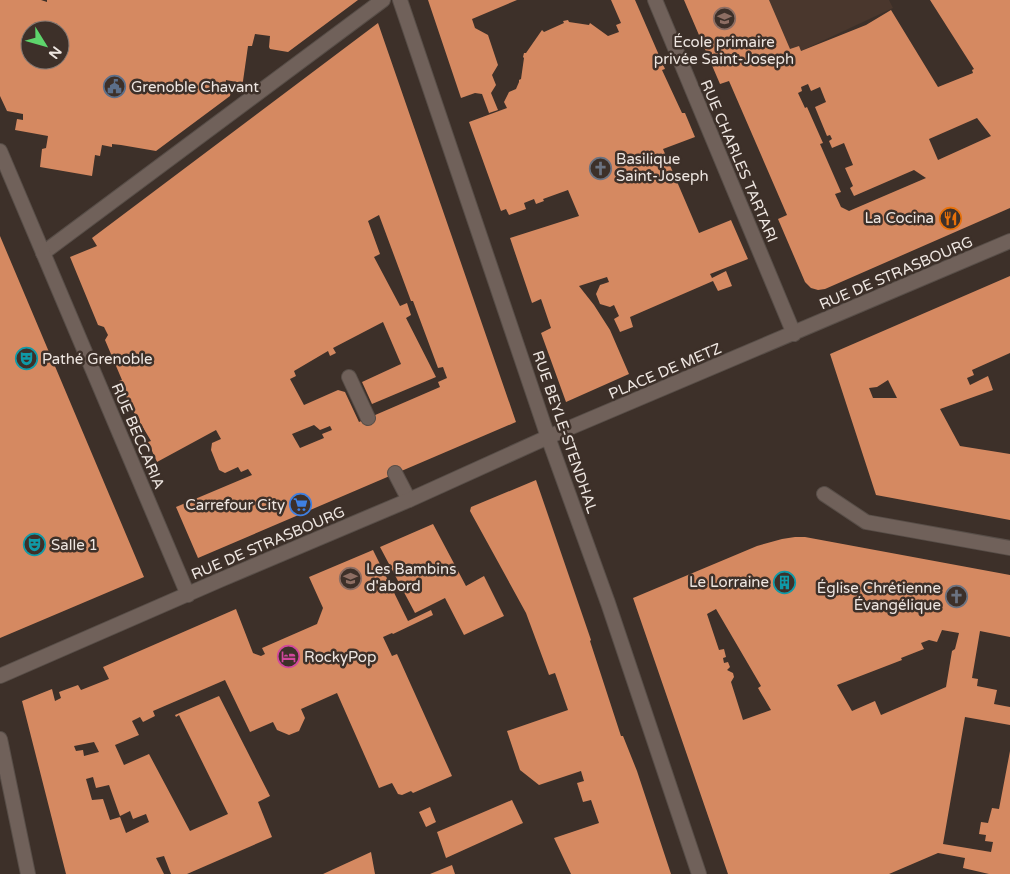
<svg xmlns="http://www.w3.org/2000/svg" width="1010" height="874" viewBox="0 0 1010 874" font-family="'Varela Round',sans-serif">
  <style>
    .built { fill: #4a372d }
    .building { fill: #d58961; fill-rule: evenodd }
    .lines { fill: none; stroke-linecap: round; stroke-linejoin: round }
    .service-casing { stroke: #584e48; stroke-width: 16 }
    .minor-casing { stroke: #584e48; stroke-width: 16 }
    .service { stroke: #70615a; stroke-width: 14 }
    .minor { stroke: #70615a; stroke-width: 14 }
    .labels { text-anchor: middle; stroke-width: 5; stroke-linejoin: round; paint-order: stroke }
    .poi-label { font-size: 15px; fill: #eee6e1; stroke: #3d3029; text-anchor: start }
    .street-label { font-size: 15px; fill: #eee6e1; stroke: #3d3029 }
  </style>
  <rect width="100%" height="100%" fill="#3d3029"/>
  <path class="built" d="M684,0H889L893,8L803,50L720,84Z"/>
  <path class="building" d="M0,0H41L47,2V0H358L288,52L270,49L269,47L270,36L255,34L252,46H248L243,81L242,83L226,80L225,86L229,87L231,91L230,96L156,151L121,145L112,144V147L102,145L100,156L95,155L92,176L40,167L42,149L46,148L48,136L15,130L17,119L23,120V114L7,111L0,96ZM30,30H60V60H30Z
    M428,0H517L472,19L475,28L488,35L498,65L492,75L496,85L491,93L498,110L489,113L482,94L475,93L461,98Z
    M611,0H635L665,69L662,70L682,113H685L695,137L663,149L699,233L731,220L748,259L710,274L712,278L726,271L732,286L718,291L713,281L630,317L633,327L620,332L614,319L619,316L614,305L610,307L600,304L596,294L600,285L609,282L607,277L579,286L594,305L610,330L629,374L566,402L541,333L551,328L541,299L532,303L510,238L579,216L568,190L543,199L544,201L536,204L534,199L524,203L526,209L509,215L506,209L501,211L469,122L507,108L504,102L509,92L516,89L519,82V80L521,79L524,58L523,57L524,53H526L542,30L544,32L564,23L563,21L568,20L569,22L589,25L590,23L608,36L619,32L616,25L621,23Z
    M684,0H769L790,49L799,46L801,51L866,25L891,10L938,87L973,73L972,70L974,69L930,0H1010V208L825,289L818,290L811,288L805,282L778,219L787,215L729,81L720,84ZM808,84L811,91L820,87L826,102L815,107L827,136L830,135L832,139L829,141L832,148L844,143L853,165L845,168L853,186L850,188L854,196L914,170L926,178L849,211L841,207L835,194L841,192L820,144L823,143L807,107L805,108L798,93L802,91L801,87ZM977,118L991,136L938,160L929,139Z
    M378,23L516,422L198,558L176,507L252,475L248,469L241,472L238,467L225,473L219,470L211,450L212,443L221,439L216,430L157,462L148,442L151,441L132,409L119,381L122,380L105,340L108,335L104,327L98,325L70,257L97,246L92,238ZM379,215L411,301H413L438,368L443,367L447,378L438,382L440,387L359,422L345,392L338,390L304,405L290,379L296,376L294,371L328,351L330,356L336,353L333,348L383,322L401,364L362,382L372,404L436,377L406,318L411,315L407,303L400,306L374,257L380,254L368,221ZM314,425L320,430L330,426L332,430L322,434L324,438L300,448L292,434Z
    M0,236L144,577L0,638Z
    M1010,276V353L972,370L974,375L967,378L970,385L988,376L993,390L940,409L960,446L1010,454V520L876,495L830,354ZM888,380L897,398H873L869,388L877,387Z
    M536,480L591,640L590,641L621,736H623L637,771L671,874H571L554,838L599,823L591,800L583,802L577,783L584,781L581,771L539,785L520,770L507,731L568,710L555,673L549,675L526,613L470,511L471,507Z
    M433,524L466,586L484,576L504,616L464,635L445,598L415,613L380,547Z
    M795,537H805L1010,575V637L980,631L972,678L978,679L977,686L997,690L994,704L1010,707V725L965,717L943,844L991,852L993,842L985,841L986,835L979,834L981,822L988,823L992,808L999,809L1010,751V874H989L963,868L965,858L938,853L889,874H728L633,598L757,546L782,539ZM716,609L761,686L758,688L771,710L743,720L731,682L734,677L733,673L727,670L730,667L728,662L724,663L723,658L726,657L724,649L719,650L707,614ZM942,630L959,633L955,649L952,651L946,687L881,715L875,701L852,711L837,685L902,660L901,658L924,649L921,643L929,640L937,642Z
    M373,550L408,621L431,610L433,615L393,634L392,633L383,637L392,656L397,654L452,776L413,793L411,791L402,795L398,794L392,783L379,788L337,693L301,709L305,718L299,731L289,735L277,730L273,722L250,732L225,680L153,711L155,716L143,722L140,717L132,721L139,735L115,745L124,765L149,754L190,831L228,814L179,715L176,717L175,715L219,696L270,796L258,802L272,837L187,874H171L164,856L156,858L164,874H66L22,701L52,689L55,701L61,698L59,692L78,685L81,690L109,679L103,667L236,609L253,653L261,656L265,654L262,648L317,624L323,608L309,577ZM94,742L99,752L84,756L83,750L76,751L74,746ZM93,777L96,788L109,785L120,816L130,811L133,819L146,814L149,822L126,833L120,817L110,820L103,799L92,800L86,779Z
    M512,800L523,823L446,858L437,832Z
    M430,807L436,822L426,827L419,812Z
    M371,852L375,874H323Z
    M452,865L455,874H430Z"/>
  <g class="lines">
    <defs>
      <path id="service" d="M43,253L383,0
        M349,377L368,418
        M395,473L409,500"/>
      <path id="minor" d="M400,0L548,437L608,603L699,874
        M655,0L794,334
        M0,151L188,595
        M824,494L866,522L1010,548
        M0,676L220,580L409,500L548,437L1010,241
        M0,739L28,874"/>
    </defs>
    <use href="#service" class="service-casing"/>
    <use href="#minor" class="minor-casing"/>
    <use href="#service" class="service"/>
    <use href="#minor" class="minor"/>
  </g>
  <defs>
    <symbol id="school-ring" viewBox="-11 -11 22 22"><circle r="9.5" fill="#3d3029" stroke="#8d6e63" stroke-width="1.5"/><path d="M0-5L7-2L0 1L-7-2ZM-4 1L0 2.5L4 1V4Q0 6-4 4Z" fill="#8d6e63"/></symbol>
    <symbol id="civic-ring" viewBox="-11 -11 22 22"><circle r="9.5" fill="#3d3029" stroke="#5c6f8a" stroke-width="1.5"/><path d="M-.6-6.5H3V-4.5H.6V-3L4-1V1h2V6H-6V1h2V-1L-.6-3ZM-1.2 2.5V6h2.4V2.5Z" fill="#5c6f8a"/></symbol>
    <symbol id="church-ring" viewBox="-11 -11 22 22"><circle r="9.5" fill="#3d3029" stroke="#6b7280" stroke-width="1.5"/><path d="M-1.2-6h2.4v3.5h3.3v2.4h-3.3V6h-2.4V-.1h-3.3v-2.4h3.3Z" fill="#6b7280"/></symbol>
    <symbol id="restaurant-ring" viewBox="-11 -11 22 22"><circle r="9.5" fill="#3d3029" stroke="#e8710a" stroke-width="1.5"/><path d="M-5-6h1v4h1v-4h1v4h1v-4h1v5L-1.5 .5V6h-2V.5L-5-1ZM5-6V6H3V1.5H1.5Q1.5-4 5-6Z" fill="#e8710a"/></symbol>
    <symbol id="theatre-ring" viewBox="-11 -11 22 22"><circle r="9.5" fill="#3d3029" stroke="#0f9aa8" stroke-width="1.5"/><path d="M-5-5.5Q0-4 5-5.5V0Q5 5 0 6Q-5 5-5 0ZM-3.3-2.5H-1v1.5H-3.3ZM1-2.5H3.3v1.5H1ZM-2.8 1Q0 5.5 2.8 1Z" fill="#0f9aa8"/></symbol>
    <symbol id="supermarket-ring" viewBox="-11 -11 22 22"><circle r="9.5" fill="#3d3029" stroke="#3f7fe0" stroke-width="1.5"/><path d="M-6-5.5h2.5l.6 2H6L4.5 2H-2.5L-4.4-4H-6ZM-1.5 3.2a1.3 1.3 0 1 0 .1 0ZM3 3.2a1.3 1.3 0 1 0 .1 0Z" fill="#3f7fe0"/></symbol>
    <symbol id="building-ring" viewBox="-11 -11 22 22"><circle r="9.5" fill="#3d3029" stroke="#0f9aa8" stroke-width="1.5"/><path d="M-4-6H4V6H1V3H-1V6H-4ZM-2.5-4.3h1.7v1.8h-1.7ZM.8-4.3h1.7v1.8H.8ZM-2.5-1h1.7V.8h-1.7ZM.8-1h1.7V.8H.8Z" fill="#0f9aa8"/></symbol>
    <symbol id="hotel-ring" viewBox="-11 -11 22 22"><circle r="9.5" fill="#3d3029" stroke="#d1479c" stroke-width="1.5"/><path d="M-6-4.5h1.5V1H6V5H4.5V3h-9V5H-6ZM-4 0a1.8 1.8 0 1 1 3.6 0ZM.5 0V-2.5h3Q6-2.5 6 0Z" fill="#d1479c"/></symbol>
  </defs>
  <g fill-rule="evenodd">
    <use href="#school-ring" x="712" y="6" width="25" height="25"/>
    <use href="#civic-ring" x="102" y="74" width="25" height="25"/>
    <use href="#church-ring" x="588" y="156" width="25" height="25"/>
    <use href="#restaurant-ring" x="938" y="206" width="25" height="25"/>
    <use href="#theatre-ring" x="14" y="346" width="25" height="25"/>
    <use href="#supermarket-ring" x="288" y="492" width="25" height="25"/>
    <use href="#theatre-ring" x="22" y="532" width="25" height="25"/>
    <use href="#school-ring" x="338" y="566" width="25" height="25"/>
    <use href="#building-ring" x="772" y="570" width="25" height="25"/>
    <use href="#church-ring" x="944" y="584" width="25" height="25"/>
    <use href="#hotel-ring" x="276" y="644" width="25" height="25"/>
  </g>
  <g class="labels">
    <g class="poi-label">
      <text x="724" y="47" text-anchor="middle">École primaire<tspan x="724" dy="17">privée Saint-Joseph</tspan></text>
      <text x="131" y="92">Grenoble Chavant</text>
      <text x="616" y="164">Basilique<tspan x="616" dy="17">Saint-Joseph</tspan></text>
      <text x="934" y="223" text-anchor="end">La Cocina</text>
      <text x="42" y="364">Pathé Grenoble</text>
      <text x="285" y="510" text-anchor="end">Carrefour City</text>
      <text x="51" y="550">Salle 1</text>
      <text x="366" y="574">Les Bambins<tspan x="366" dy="17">d'abord</tspan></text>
      <text x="769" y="587" text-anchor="end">Le Lorraine</text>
      <text x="941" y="593" text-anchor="end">Église Chrétienne<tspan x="941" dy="17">Évangélique</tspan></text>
      <text x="304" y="662">RockyPop</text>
    </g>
    <g class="street-label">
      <text transform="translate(739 161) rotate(67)" y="5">RUE CHARLES TARTARI</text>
      <text transform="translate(896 273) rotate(-23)" y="5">RUE DE STRASBOURG</text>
      <text transform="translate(665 371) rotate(-23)" y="5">PLACE DE METZ</text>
      <text transform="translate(565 432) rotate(71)" y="5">RUE BEYLE-STENDHAL</text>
      <text transform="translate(138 436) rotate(67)" y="5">RUE BECCARIA</text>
      <text transform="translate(268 543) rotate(-23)" y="5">RUE DE STRASBOURG</text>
    </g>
  </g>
  <g transform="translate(45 45) rotate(127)"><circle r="24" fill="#3d3029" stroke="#847973"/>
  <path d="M0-4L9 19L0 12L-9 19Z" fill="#5ed56c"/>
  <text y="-8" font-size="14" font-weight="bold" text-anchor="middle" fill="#eee6e1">N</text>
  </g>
</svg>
